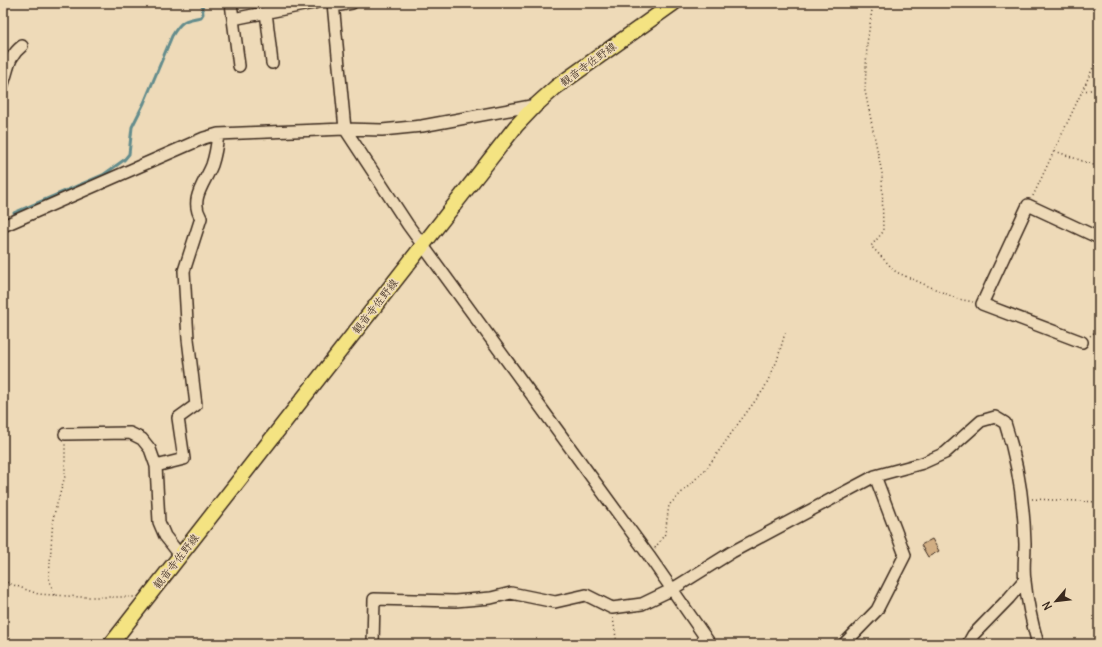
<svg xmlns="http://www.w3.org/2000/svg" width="1102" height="647" viewBox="0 0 1102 647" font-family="Delius,'Klee One',sans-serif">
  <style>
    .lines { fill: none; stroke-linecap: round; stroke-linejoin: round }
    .stream { stroke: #638c8c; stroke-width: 3 }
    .building { fill: #d1ae83; stroke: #3b2a1e }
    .minor-casing { stroke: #3b2a1e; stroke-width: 14 }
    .major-casing { stroke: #3b2a1e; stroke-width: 17 }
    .path { stroke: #3b2a1e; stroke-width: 1.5; stroke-dasharray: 1 3; stroke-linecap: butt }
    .minor { stroke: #eedab8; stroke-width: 11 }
    .major { stroke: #f4e382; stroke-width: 14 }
    .labels { text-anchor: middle; stroke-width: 3.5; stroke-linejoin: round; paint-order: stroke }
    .street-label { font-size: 11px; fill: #3b2a1e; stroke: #eedab8 }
  </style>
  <rect width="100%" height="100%" fill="#eedab8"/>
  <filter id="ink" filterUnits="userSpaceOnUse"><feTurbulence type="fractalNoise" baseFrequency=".025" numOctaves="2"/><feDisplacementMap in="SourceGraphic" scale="8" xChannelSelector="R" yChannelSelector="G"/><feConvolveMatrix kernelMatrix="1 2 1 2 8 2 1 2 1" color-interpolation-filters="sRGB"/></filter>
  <g filter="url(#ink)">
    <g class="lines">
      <path class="stream" d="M14,213L103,175L124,160L129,154L132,127L144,103L172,36C181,21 184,20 201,17L203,14L202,3"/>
    </g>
    <path class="building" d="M932,539L939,551L928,557L921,545Z"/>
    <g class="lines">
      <defs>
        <path id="minor" d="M231,3L233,19L314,3
          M333,3L345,129L408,225L649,556L710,644
          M334,6L352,3
          M266,12L272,63
          M233,19L239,66
          M3,84C9,67 8,57 22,46
          M3,226L204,138L218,134L345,129L382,130L422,126L536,105
          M1082,342L982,304L1028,205L1099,238
          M65,434L130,433L142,439L150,449L156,466L159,522L165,536L180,555
          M156,466L184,459L178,418L196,405L188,339L184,271L201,218C189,199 205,183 212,165C215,156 217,144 218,134
          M373,644L374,599L455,601L491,598L511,593L555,602L586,595L612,608L642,604L671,590L732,552L875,476L923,463L945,453L981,421L995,417L1005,423C1018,462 1024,503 1025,544C1025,556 1023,569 1025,581C1027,602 1032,623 1038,644
          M844,644L877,610L905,555L875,476
          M968,644L973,635L1009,598L1025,579"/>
        <path id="major" d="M111,644L516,126L536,105L556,87L674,3"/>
      </defs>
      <use href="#minor" class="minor-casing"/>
      <use href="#major" class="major-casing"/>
      <path class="path" d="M873,3L867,44L865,91L882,173L883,232L871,246L896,272L958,299L973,302
        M1082,91L1099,89
        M1055,151L1099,167
        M1033,196L1099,55
        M1090,336L1099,329
        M1032,499L1099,502
        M655,548L665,534L669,505L707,468L735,428L764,389L777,361L785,333
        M3,581L38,594L82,597H134
        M54,595L49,578L53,518L65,476V444
        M613,618L617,644"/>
      <use href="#minor" class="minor"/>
      <use href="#major" class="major"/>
    </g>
  </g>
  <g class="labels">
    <g class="street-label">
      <text transform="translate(588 64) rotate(-36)" y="4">観音寺佐野線</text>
      <text transform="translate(375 306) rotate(-52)" y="4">観音寺佐野線</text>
      <text transform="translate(176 561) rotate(-52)" y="4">観音寺佐野線</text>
    </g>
  </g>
  <rect width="1102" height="647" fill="none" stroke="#eedab8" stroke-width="16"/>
  <rect x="8" y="8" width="1086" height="631" fill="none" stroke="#3b2a1e" stroke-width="1.5" filter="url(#ink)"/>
  <g transform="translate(1056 601) rotate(242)" stroke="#eedab8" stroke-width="3" paint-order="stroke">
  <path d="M0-3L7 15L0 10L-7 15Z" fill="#3b2a1e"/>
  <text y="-6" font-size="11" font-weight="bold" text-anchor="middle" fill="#3b2a1e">N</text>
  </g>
</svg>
